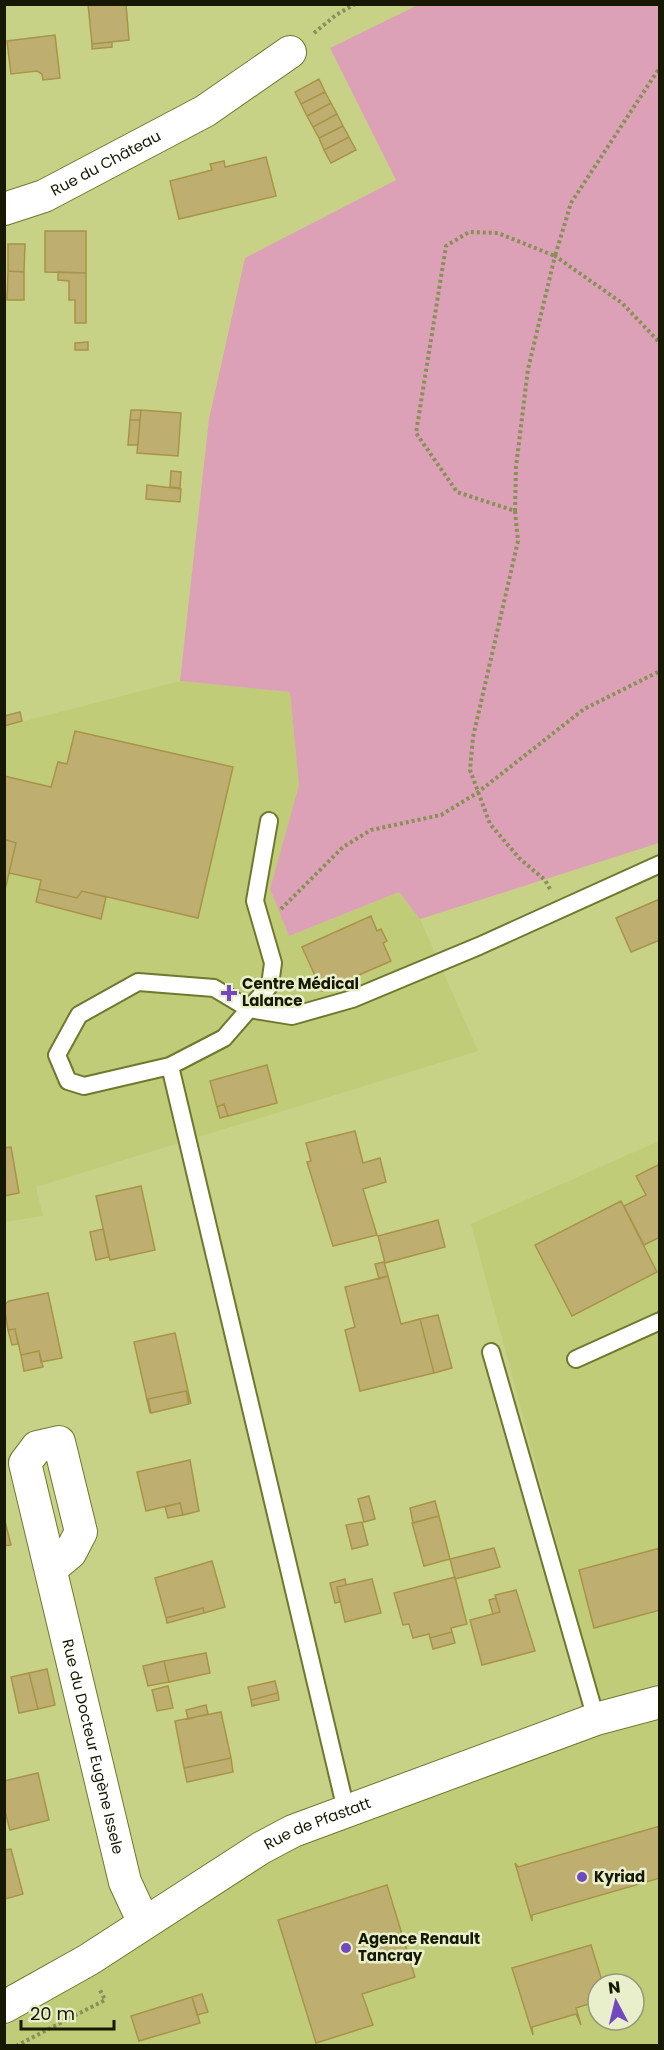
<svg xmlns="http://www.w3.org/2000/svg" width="664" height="2050" viewBox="0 0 664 2050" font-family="Poppins,sans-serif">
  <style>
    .built { fill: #c0cc78; fill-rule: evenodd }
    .green { fill: #dca1b6 }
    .building { fill: #beaf71; stroke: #a79448; stroke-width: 1.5 }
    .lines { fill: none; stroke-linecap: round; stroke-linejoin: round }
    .lane-casing { stroke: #6f782d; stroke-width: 20 }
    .street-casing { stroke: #6f782d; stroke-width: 34 }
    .path { stroke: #889057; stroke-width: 4; stroke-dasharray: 3 3; stroke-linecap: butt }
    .lane { stroke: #fff; stroke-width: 16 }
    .street { stroke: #fff; stroke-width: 32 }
    .poi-dot { fill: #7248c0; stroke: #e9efca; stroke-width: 2 }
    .labels { text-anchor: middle; stroke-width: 5; stroke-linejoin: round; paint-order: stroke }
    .street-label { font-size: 15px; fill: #161900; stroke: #e9efca }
    .poi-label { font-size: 15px; font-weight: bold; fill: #161900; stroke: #e9efca; text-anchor: start }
  </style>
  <rect width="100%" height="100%" fill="#c7d287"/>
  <path class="built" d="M180,681L290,692L299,785L270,889L289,936L399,892L420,919L478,1051L36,1187L43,1216L5,1222V726Z
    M659,1141V2045L5,2046V2027L286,1844L603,1712L471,1224ZM598,1984H634V2020H598Z"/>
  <path class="green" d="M418,5H659V843L420,919L399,892L289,936L270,889L299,785L290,692L180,681L209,419L245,258L396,180L330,48Z"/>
  <path class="building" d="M88,4H126L129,40L92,44Z
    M55,35L60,78L43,80L42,74L37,71L11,74L7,41Z
    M112,42V47L92,49V44Z
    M319,79L325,92L301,104L295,92Z
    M325,92L331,103L307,116L301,104Z
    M331,103L337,114L313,127L307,116Z
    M337,114L343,126L319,138L313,127Z
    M343,126L349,137L324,150L319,138Z
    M349,137L356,150L331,163L324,150Z
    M266,157L276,196L179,219L170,181L212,170L210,164L224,161L225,167Z
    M45,231H86V273L45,272Z
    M8,244H25L24,272L8,271Z
    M8,271L24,272V300H7Z
    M58,272L86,273V323H75V300H69V281L58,280Z
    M88,342V350H75V343Z
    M131,410H141L140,420H130Z
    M141,410L181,413L178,456L137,453Z
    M130,420H140L138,445H128Z
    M171,471L181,472L180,488L170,487Z
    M147,485L181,489L180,502L146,499Z
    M20,712L22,721L4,726V716Z
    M75,731L233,767L198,918L82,891L77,898L39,889L41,880L9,873L16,843L4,839V776L51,787L58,762L67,764Z
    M4,839L16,843L4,894Z
    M39,889L77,898L82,891L106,897L101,919L36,902Z
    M660,899V940L631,952L616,918Z
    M371,916L377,931L381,929L387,941L383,943L391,961L322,991L302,947Z
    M267,1065L277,1103L228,1116L224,1104L217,1107L210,1081Z
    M224,1104L228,1116L220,1118L217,1107Z
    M355,1131L363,1163L380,1158L386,1182L363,1189L377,1235L333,1246L307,1162L311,1161L306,1143Z
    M11,1147L19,1193L4,1196V1148Z
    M660,1164V1237L644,1245L624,1206L646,1195L636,1176Z
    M141,1186L155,1250L110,1260L96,1196Z
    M621,1201L657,1272L572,1316L535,1245Z
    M438,1220L445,1247L385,1263L378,1236Z
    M103,1229L109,1257L96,1260L90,1232Z
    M384,1262L388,1276L379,1279L375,1264Z
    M388,1276L401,1324L420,1319L434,1373L360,1391L345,1330L355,1327L345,1287Z
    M48,1293L62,1358L41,1362L39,1351L21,1355L15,1329L8,1330L4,1305L9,1301Z
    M438,1315L452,1368L434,1373L420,1319Z
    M15,1329L18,1344L12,1345L8,1330Z
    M175,1333L191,1404L186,1391L148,1399L150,1413L134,1342Z
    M39,1351L43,1367L24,1371L21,1355Z
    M186,1391L189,1404L151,1413L148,1399Z
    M190,1460L199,1511L183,1515L180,1503L146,1511L137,1472Z
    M369,1496L375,1519L364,1522L358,1499Z
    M435,1501L439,1516L413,1523L410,1508Z
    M180,1503L183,1515L168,1518L165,1507Z
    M439,1516L450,1559L424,1566L412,1523Z
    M4,1517L11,1545L4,1546Z
    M362,1522L368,1545L352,1549L346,1525Z
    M494,1548L500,1567L455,1579L450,1559Z
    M660,1548V1610L594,1628L579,1570Z
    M212,1561L225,1607L204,1613L203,1608L166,1618L155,1578Z
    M455,1577L467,1624L451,1628L452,1632L430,1638L429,1634L413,1638L409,1624L403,1625L394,1593Z
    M345,1579L346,1585L337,1587L340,1602L335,1603L330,1583Z
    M372,1579L381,1613L345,1622L337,1587Z
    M516,1590L535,1651L482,1665L470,1620L500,1612L495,1595Z
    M496,1598L500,1612L493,1614L489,1600Z
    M203,1608L204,1613L167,1623L166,1618Z
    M452,1632L455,1643L433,1649L430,1638Z
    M206,1653L210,1673L169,1682L164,1661Z
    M164,1661L169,1682L148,1686L143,1666Z
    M47,1669L55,1705L38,1709L29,1673Z
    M29,1673L38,1709L19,1713L11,1677Z
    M275,1681L278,1693L251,1700L248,1687Z
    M168,1686L173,1708L157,1711L152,1690Z
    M278,1693L279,1700L252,1706L251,1700Z
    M206,1705L208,1714L188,1719L186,1710Z
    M221,1712L231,1758L184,1768L175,1721Z
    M231,1758L233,1772L187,1782L184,1768Z
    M38,1773L49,1820L10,1830L4,1808V1781Z
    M660,1826V1878L532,1915V1921L515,1863L518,1867Z
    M11,1849L23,1894L5,1899L4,1903V1850Z
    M387,1885L415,1977L362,1994L373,2025L316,2043L278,1920Z
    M591,1945L603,1984H598V2001L576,2008L581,2025L576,2014L532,2027L533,2035L512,1968Z
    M202,1994L208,2012L197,2015L192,1997Z
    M192,1997L200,2023L139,2041L131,2016Z"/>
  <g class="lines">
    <defs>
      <path id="lane" d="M269,821L255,901L273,963L270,985L224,1038L170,1066L346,1810
        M170,1066L84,1086L68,1081L57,1055L79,1015L138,982L214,988L249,1009L292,1016L352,999L479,946L660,864
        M491,1352L596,1719
        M576,1359L660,1321"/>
      <g id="street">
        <path id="s1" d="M4,209L44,196L205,111L290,52"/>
        <path id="s2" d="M52,1568L70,1553L81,1532L59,1442L37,1447L25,1463L125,1882L144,1923"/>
        <path id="s3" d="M4,2007L88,1960L261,1848L293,1831L596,1719L660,1702"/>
      </g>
    </defs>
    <use href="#lane" class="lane-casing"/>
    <use href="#street" class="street-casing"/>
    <path class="path" d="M314,33L336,15L355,4
      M515,511L516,467L528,369L555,256L622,303L660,343
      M550,889L545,880L519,858L490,824L470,770L473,737L518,541L515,511L457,492L416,433L446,246L469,232L498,233L555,256L571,203L660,67
      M281,909L343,847L371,830L441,815L477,793L584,709L660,671
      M16,2046L105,2000L99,1988"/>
    <use href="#lane" class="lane"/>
    <use href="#street" class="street"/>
  </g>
  <g class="poi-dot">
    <path d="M226 984h6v6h6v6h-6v6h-6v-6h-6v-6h6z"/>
    <circle cx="582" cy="1877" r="6"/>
    <circle cx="346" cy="1948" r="6"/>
  </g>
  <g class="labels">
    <g class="street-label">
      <text dy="5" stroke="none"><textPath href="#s1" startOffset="112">Rue du Château</textPath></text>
      <text dy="5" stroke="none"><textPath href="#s2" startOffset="474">Rue du Docteur Eugène Issele</textPath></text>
      <text dy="5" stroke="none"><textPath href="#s3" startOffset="364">Rue de Pfastatt</textPath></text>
    </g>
    <g class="poi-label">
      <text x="242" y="989">Centre Médical<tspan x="242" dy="17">Lalance</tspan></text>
      <text x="594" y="1882">Kyriad</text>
      <text x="358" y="1944">Agence Renault<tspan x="358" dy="17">Tancray</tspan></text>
    </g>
  </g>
  <rect width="664" height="2050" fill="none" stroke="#161900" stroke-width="12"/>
  <g transform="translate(616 2002) rotate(353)"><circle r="28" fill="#e9efca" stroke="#959979" stroke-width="1.5"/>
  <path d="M0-4.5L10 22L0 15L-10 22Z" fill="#7248c0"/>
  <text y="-9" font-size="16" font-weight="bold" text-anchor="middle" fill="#161900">N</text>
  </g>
  <path d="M21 2020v9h93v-9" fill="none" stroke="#161900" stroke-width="3"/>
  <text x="30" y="2020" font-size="18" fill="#161900" stroke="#e9efca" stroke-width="4.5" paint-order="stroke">20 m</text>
</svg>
